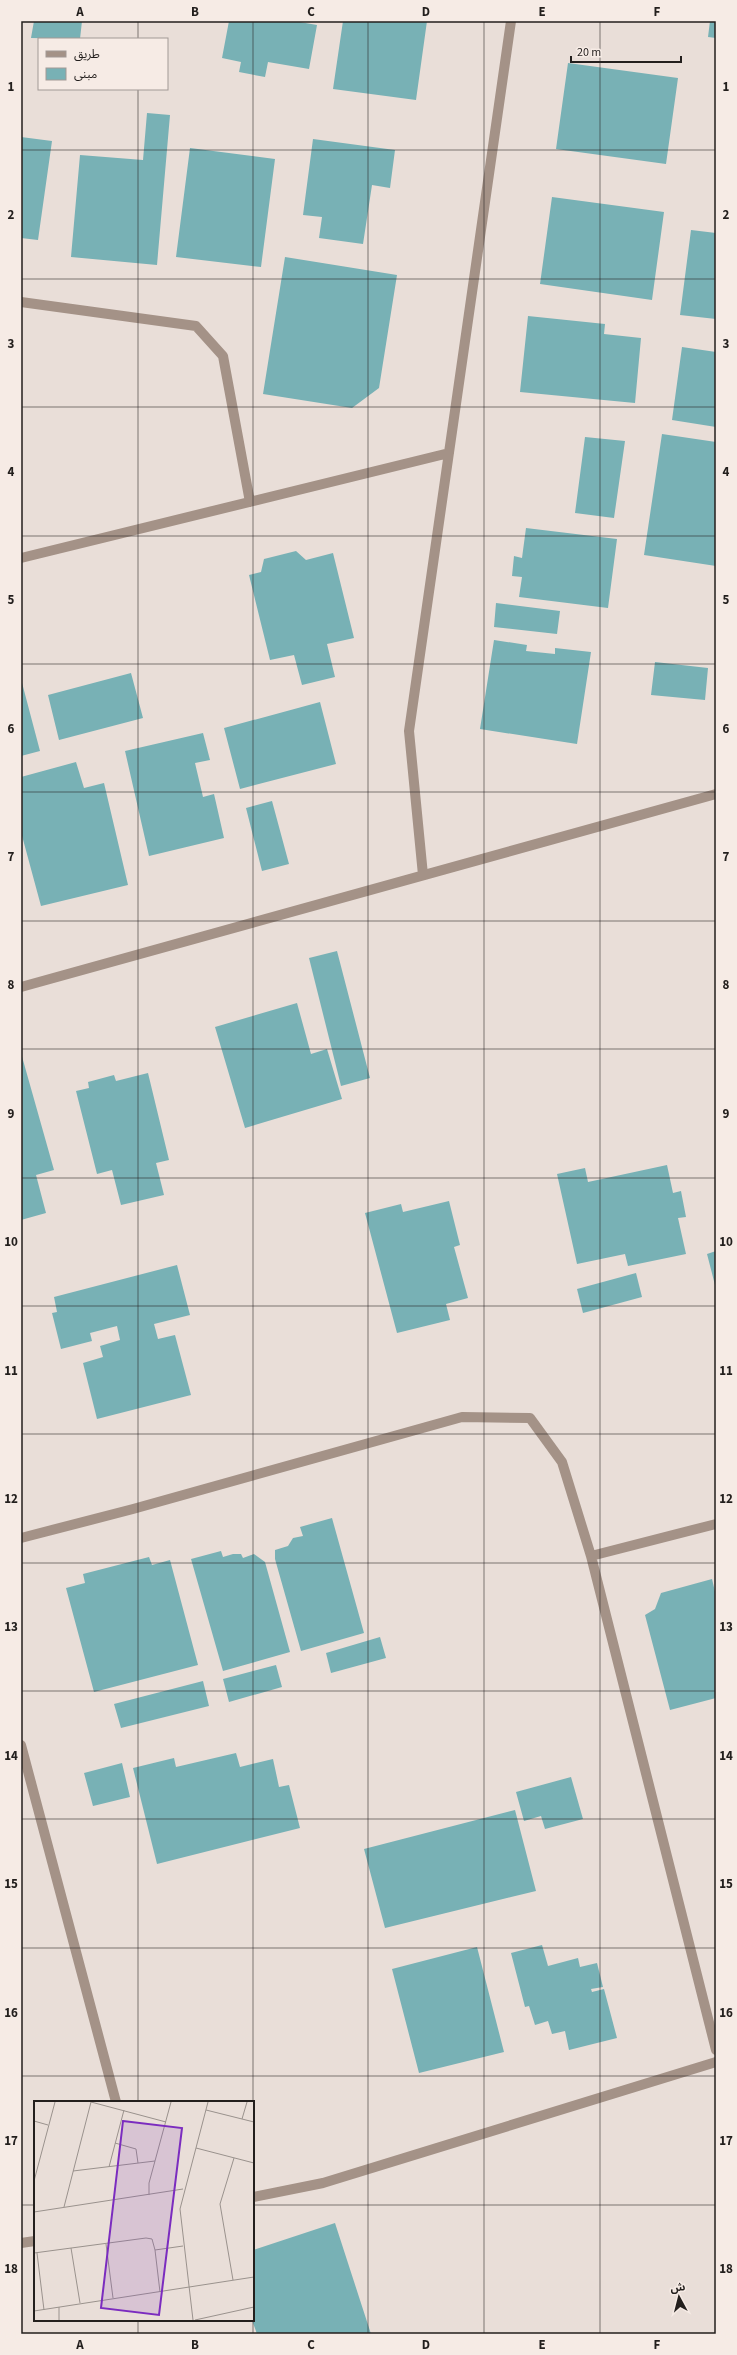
<svg xmlns="http://www.w3.org/2000/svg" width="737" height="2355" viewBox="0 0 737 2355" font-family="'Source Sans 3','Noto Sans Arabic',sans-serif">
  <style>
    .building { fill: #78b1b5 }
    .lines { fill: none; stroke-linecap: round; stroke-linejoin: round }
    .minor { stroke: #a49287; stroke-width: 10 }
    .grid { fill: none; stroke: #231f1d; stroke-width: 1; stroke-opacity: 0.55 }
    .inset-road { fill: none; stroke: #9a928d; stroke-width: 1 }
    .view { fill: #7b2cbf; fill-opacity: 0.15; stroke: #7b2cbf; stroke-width: 2 }
    .inset-edge { fill: none; stroke: #231f1d; stroke-width: 2 }
    .neatline { fill: none; stroke: #231f1d; stroke-width: 1.5 }
    .grid-label { font-size: 13px; text-anchor: middle; font-weight: bold; fill: #231f1d }
  </style>
  <rect width="100%" height="100%" fill="#e9ded8"/>
  <path class="building" d="M34,21H82L80,39L31,38Z
    M229,21H294L317,25L309,69L268,62L265,77L239,72L241,62L222,58Z
    M343,21H427L416,100L333,89Z
    M710,21H716V38L708,37Z
    M568,63L678,78L666,164L556,149Z
    M147,113L170,115L157,265L71,257L80,155L143,160Z
    M21,137L52,141L38,240L21,238Z
    M313,139L395,150L390,188L372,185L363,244L319,238L322,217L303,215Z
    M190,148L275,159L261,267L176,257Z
    M552,197L664,212L652,300L540,284Z
    M691,230L716,233V319L680,315Z
    M285,257L397,275L379,388L352,408L263,394Z
    M528,316L605,324L604,334L641,338L635,403L520,392Z
    M682,347L716,352V427L672,420Z
    M662,434L716,442V566L644,555Z
    M585,437L625,441L614,518L575,513Z
    M526,528L617,539L608,608L519,597L522,577L512,576L514,556L522,558Z
    M296,551L306,560L333,553L354,638L327,644L335,677L302,685L294,655L270,660L249,575L261,572L264,559Z
    M496,603L560,611L557,634L494,627Z
    M494,640L527,645L526,651L555,654V648L591,652L577,744L480,729Z
    M655,662L708,668L705,700L651,695Z
    M131,673L143,718L59,740L48,695Z
    M21,679L40,751L21,756Z
    M320,702L336,764L240,789L224,728Z
    M203,733L210,760L195,763L203,797L214,794L224,838L149,856L125,751Z
    M76,762L84,788L104,783L128,885L41,906L21,832V777Z
    M272,801L289,864L262,871L246,808Z
    M337,951L370,1078L341,1086L309,958Z
    M297,1003L311,1054L327,1049L342,1099L245,1128L215,1027Z
    M21,1053L54,1170L36,1175L46,1213L21,1220Z
    M148,1073L169,1160L156,1163L164,1195L121,1205L112,1170L97,1174L76,1091L89,1088L88,1082L114,1075L116,1081Z
    M667,1165L673,1193L681,1191L686,1217L678,1218L686,1254L628,1266L625,1254L577,1264L557,1174L585,1168L588,1182Z
    M449,1201L460,1245L454,1247L468,1298L446,1304L450,1320L397,1333L365,1213L401,1204L403,1212Z
    M716,1251V1285H715L707,1254Z
    M177,1265L190,1315L154,1324L158,1339L175,1335L191,1395L97,1419L83,1363L103,1357L100,1346L120,1340L117,1326L90,1333L92,1341L61,1349L52,1313L57,1312L54,1297Z
    M636,1273L642,1297L583,1313L577,1289Z
    M332,1518L364,1633L301,1651L275,1559V1550L288,1546L293,1538L303,1536L300,1527Z
    M221,1551L223,1557L233,1554H241L243,1558L254,1554L265,1562L290,1652L223,1671L191,1559Z
    M149,1557L152,1565L170,1560L198,1665L94,1692L66,1588L85,1583L83,1574Z
    M712,1579L716,1596V1698L670,1710L645,1615L655,1609L661,1593Z
    M380,1637L386,1658L331,1673L326,1653Z
    M276,1665L282,1687L229,1702L223,1679Z
    M203,1681L209,1706L121,1728L114,1704Z
    M236,1753L240,1767L273,1759L279,1787L289,1785L300,1828L157,1864L133,1768L174,1758L176,1767Z
    M122,1763L130,1797L93,1806L84,1773Z
    M571,1777L583,1819L545,1829L541,1816L524,1821L516,1792Z
    M515,1810L536,1891L385,1928L364,1849Z
    M542,1945L548,1966L578,1958L580,1967L597,1963L603,1987L591,1989L592,1992L604,1989L617,2038L569,2050L565,2031L552,2034L548,2021L535,2025L529,2006L525,2007L511,1953Z
    M477,1947L504,2052L419,2073L392,1969Z
    M335,2223L371,2334H257L252,2320L253,2250Z"/>
  <g class="lines">
    <path class="minor" d="M21,302L196,326L223,356L250,502
      M21,558L449,453
      M423,875L409,731L511,21
      M21,987L716,794
      M21,1538L133,1509L462,1417L530,1418L562,1462L591,1556L716,1524
      M591,1556L716,2050
      M21,1745L116,2102
      M253,2197L323,2183L716,2062
      M21,2243L35,2241"/>
  </g>
  <path class="grid" d="M138,21V39M253,21V2102M368,21V2334M484,21V2334M600,21V2334M138,89V2102M21,150H716M21,279H716M21,407H716M21,536H716M21,664H716M21,792H716M21,921H716M21,1049H716M21,1178H716M21,1306H716M21,1434H716M21,1563H716M21,1691H716M21,1819H716M21,1948H716M21,2076H716M253,2102V2320M21,2205H35M253,2205H716M138,2320V2334M253,2320V2334"/>
  <g transform="translate(34 2101)">
    <rect width="220" height="220" fill="#e9ded8"/>
    <path class="inset-road" d="M57,1L132,21M172,9L220,21M208,18L213,1M0,20L14,24M81,42L102,48L104,62M162,47L220,62M75,66L90,9M39,70L121,60M0,80L21,1M115,94V82L137,1M30,106L57,1M0,111L149,88M72,143L79,197M37,147L46,202M121,149L126,191M0,152L112,137L118,138L121,149L149,145M3,152L10,209M199,179L186,103L200,57M25,206V219M0,210L220,176M159,219L146,108L174,1M161,219L220,206"/>
    <path class="view" d="M89,20L148,27L125,214L67,207Z"/>
    <rect width="220" height="220" class="inset-edge"/>
  </g>
  <rect width="737" height="2355" fill="none" stroke="#f6ebe5" stroke-width="44"/>
  <rect x="38" y="38" width="130" height="52" fill="#f6ebe5" stroke="#a29995"/>
  <rect x="46" y="51" width="20" height="6" fill="#a49287" stroke="#a29995"/>
  <text x="74" y="58" font-size="12" fill="#231f1d">طريق</text>
  <rect x="46" y="68" width="20" height="12" fill="#78b1b5" stroke="#a29995"/>
  <text x="74" y="78" font-size="12" fill="#231f1d">مبنى</text>
  <g transform="translate(679 2297) rotate(353)" stroke="#f6ebe5" stroke-width="3" paint-order="stroke">
  <path d="M0-3L7 15L0 10L-7 15Z" fill="#231f1d"/>
  <text y="-6" font-size="11" font-weight="bold" text-anchor="middle" fill="#231f1d">ش</text>
  </g>
  <path d="M571 56v6h110v-6" fill="none" stroke="#231f1d" stroke-width="2"/>
  <text x="577" y="56" font-size="12" fill="#231f1d" stroke="#f6ebe5" stroke-width="3" paint-order="stroke">20 m</text>
  <rect x="22" y="22" width="693" height="2311" class="neatline"/>
  <g class="grid-label">
    <text x="80" y="16">A</text>
    <text x="195" y="16">B</text>
    <text x="311" y="16">C</text>
    <text x="426" y="16">D</text>
    <text x="542" y="16">E</text>
    <text x="657" y="16">F</text>
    <text x="11" y="91">1</text>
    <text x="726" y="91">1</text>
    <text x="11" y="219">2</text>
    <text x="726" y="219">2</text>
    <text x="11" y="348">3</text>
    <text x="726" y="348">3</text>
    <text x="11" y="476">4</text>
    <text x="726" y="476">4</text>
    <text x="11" y="604">5</text>
    <text x="726" y="604">5</text>
    <text x="11" y="733">6</text>
    <text x="726" y="733">6</text>
    <text x="11" y="861">7</text>
    <text x="726" y="861">7</text>
    <text x="11" y="989">8</text>
    <text x="726" y="989">8</text>
    <text x="11" y="1118">9</text>
    <text x="726" y="1118">9</text>
    <text x="11" y="1246">10</text>
    <text x="726" y="1246">10</text>
    <text x="11" y="1375">11</text>
    <text x="726" y="1375">11</text>
    <text x="11" y="1503">12</text>
    <text x="726" y="1503">12</text>
    <text x="11" y="1631">13</text>
    <text x="726" y="1631">13</text>
    <text x="11" y="1760">14</text>
    <text x="726" y="1760">14</text>
    <text x="11" y="1888">15</text>
    <text x="726" y="1888">15</text>
    <text x="11" y="2017">16</text>
    <text x="726" y="2017">16</text>
    <text x="11" y="2145">17</text>
    <text x="726" y="2145">17</text>
    <text x="11" y="2273">18</text>
    <text x="726" y="2273">18</text>
    <text x="80" y="2349">A</text>
    <text x="195" y="2349">B</text>
    <text x="311" y="2349">C</text>
    <text x="426" y="2349">D</text>
    <text x="542" y="2349">E</text>
    <text x="657" y="2349">F</text>
  </g>
</svg>
